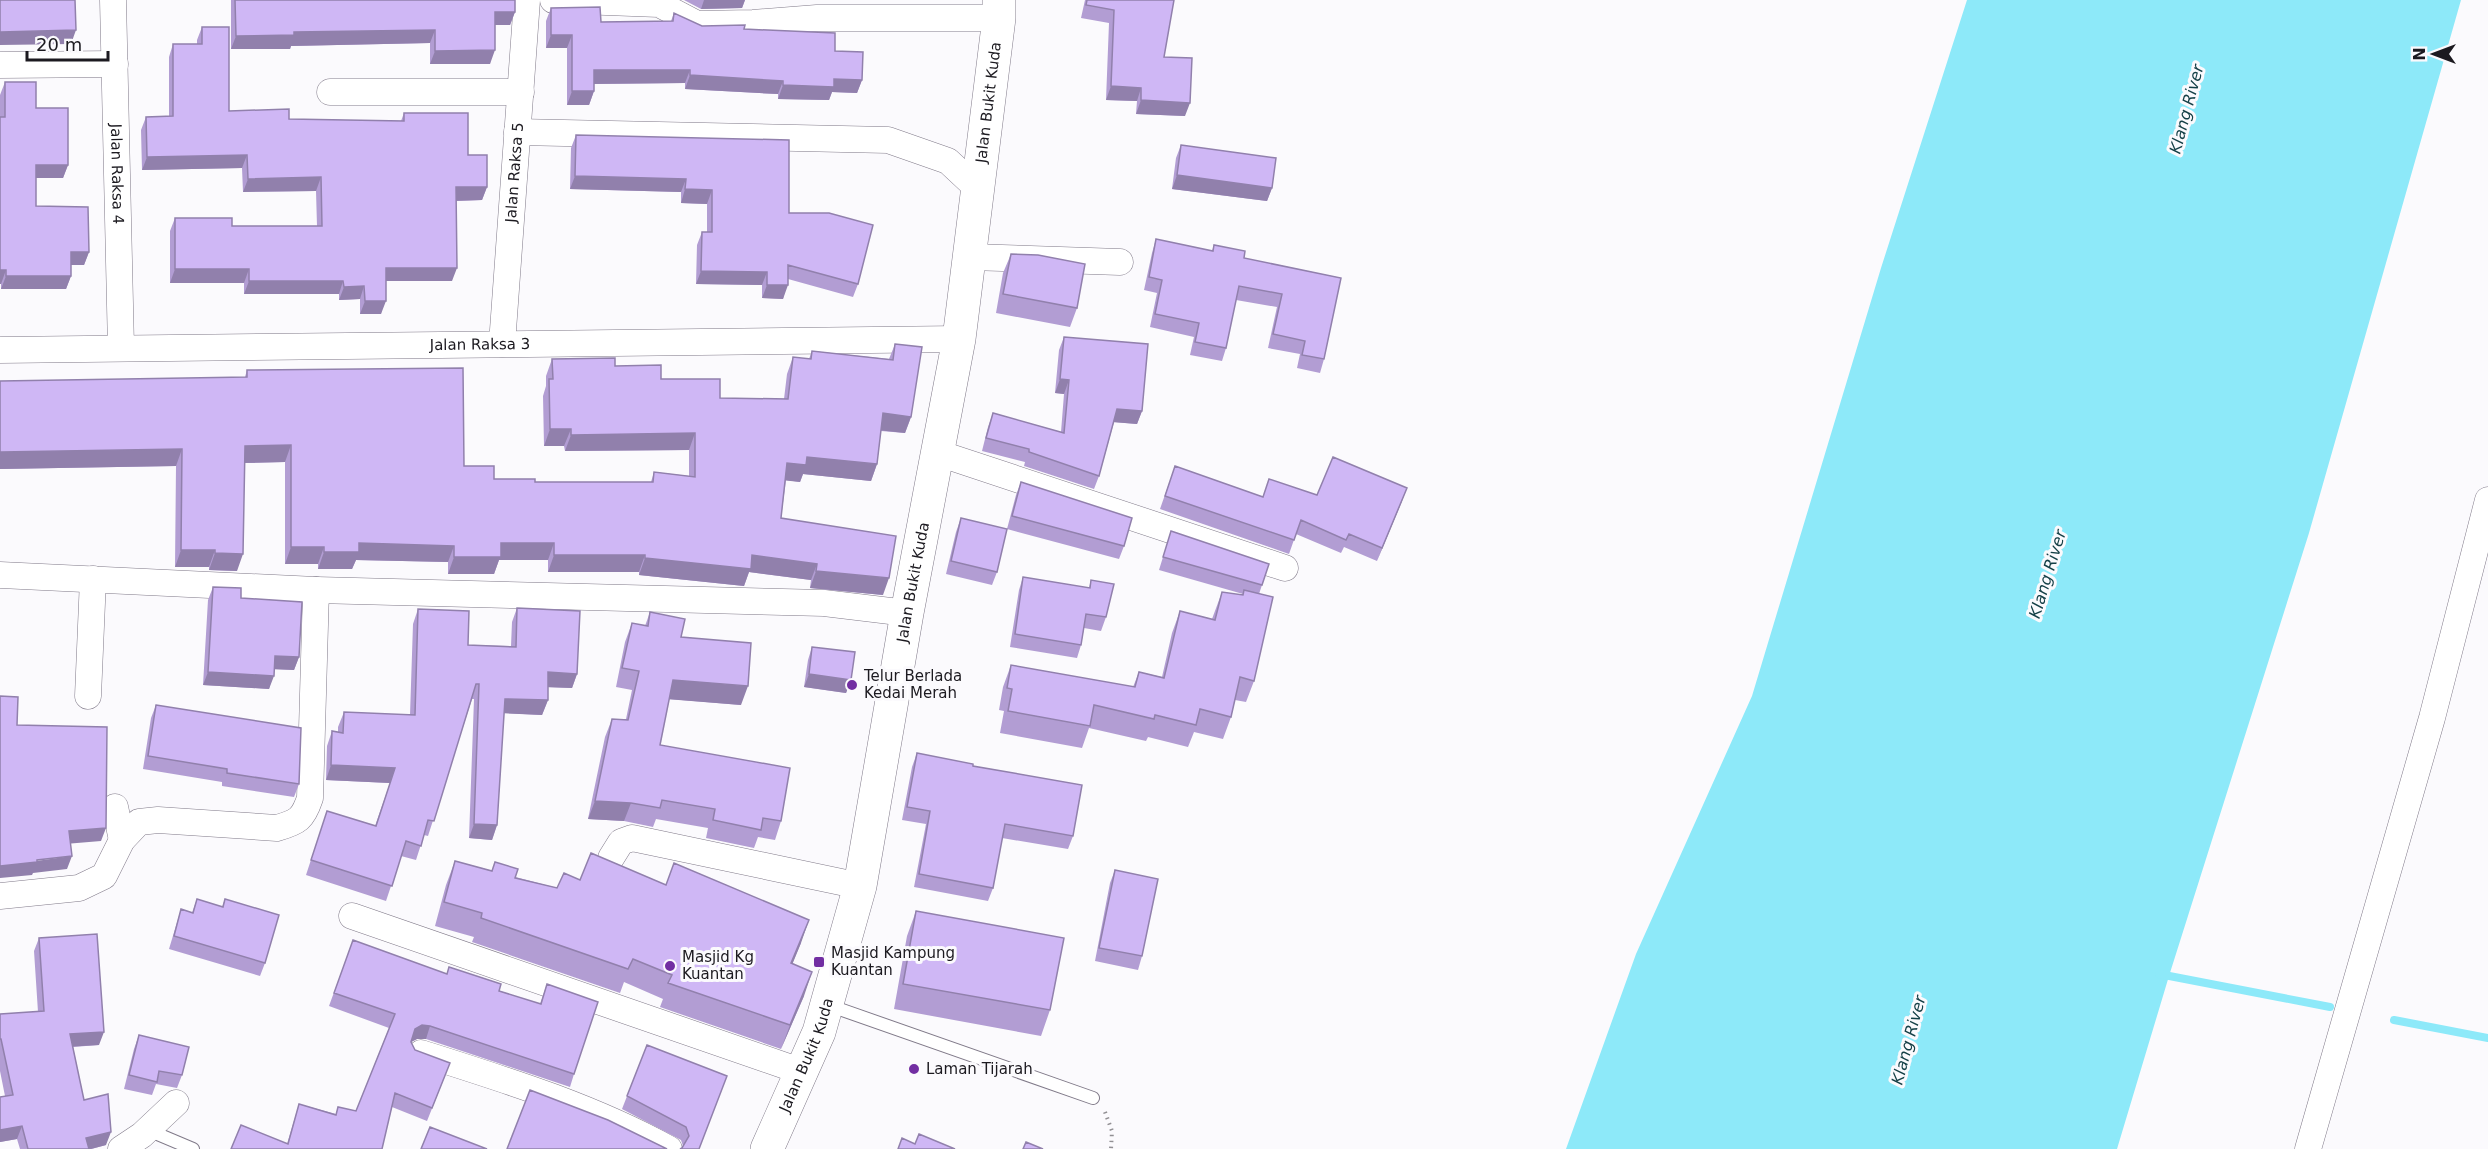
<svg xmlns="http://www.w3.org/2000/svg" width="2488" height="1149" viewBox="0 0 2488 1149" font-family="'DejaVu Sans',sans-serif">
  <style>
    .water { fill: #8de9f9 }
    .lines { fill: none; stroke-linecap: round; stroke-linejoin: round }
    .stream { stroke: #8de9f9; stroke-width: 8 }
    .lane-casing { stroke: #807a89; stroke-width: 14 }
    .street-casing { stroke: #807a89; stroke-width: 27 }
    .secondary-casing { stroke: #807a89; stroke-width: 34 }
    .path { stroke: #918f93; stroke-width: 4; stroke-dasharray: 1.5 4.5; stroke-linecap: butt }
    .lane { stroke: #fff; stroke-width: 12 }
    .street { stroke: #fff; stroke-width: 26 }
    .secondary { stroke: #fff; stroke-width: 33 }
    .wall { fill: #b29dd3 }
    .shaded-wall { fill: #9180ac }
    .building { fill: #cfb7f5; stroke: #9180ac; stroke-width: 1.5 }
    .poi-dot { fill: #722ea2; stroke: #fbfafd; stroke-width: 2 }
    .labels { text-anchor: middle; stroke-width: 6; stroke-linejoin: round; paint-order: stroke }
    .street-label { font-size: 15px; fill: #1c1a20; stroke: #fbfafd }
    .poi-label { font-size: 15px; fill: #1c1a20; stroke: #fbfafd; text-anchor: start }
    .water-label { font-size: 16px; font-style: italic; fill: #154047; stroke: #fbfafd }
  </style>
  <rect width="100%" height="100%" fill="#fbfafd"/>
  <path class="water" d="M1967,0H2461L2309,533L2169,976L2117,1149H1566L1636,954L1752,696L1881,268Z"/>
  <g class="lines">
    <path class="stream" d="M2159,974L2330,1007
      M2394,1020L2488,1038"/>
    <defs>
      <path id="lane" d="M828,1005L1093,1098
        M148,1130L193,1149"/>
      <g id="street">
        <path id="s1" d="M113,0L121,348"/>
        <path d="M553,0L659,4L697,24L753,23L817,18H999"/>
        <path d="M0,65L115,64"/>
        <path d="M330,92H521"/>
        <path d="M517,132L888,140L948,161L978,189"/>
        <path d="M970,257L1120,262"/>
        <path id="s2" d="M502,344L527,0"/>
        <path id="s3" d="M0,350L959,339"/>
        <path d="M938,453L1285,568"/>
        <path d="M0,575L316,590L824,603L907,613"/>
        <path d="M88,696L93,579"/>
        <path d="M115,807L122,840"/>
        <path d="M611,858L621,842L632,838L860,886"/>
        <path d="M0,896L79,888L104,876L122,840L139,822L158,820L277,828C298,822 303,819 310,798L316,590"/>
        <path d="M352,916L803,1072"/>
        <path d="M421,1053C506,1080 591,1106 669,1149"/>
        <path d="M121,1149L142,1135L176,1103"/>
        <path d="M2308,1149L2432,718L2488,500"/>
      </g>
      <g id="secondary">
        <path id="s4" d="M767,1149L819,1032L860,886L907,613L959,339L999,18V0"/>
      </g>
    </defs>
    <use href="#lane" class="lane-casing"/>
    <use href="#street" class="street-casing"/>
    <use href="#secondary" class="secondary-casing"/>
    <path class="path" d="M1105,1112L1112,1131L1111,1149"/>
    <use href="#lane" class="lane"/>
    <use href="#street" class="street"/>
    <use href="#secondary" class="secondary"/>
  </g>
  <path class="wall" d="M231,0H515V12L510,25H495L490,64H430V43L291,46L290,49H231Z
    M684,0H745L742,8L701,9Z
    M1082,0H1174L1164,57L1185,116L1136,114L1137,101L1106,100L1109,23L1081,18L1085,0Z
    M551,8L601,22L671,21L674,13L702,26L744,29L835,51L862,80L857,93L832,92L829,100L778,99V94L685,89V83L594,84V91L589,105H567V48H546V21Z
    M202,27L229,111L289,119L401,121L404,113L468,155L487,187L482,200L456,201L452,281H386L381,314H360V299L339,300V294H244V283H170V231L175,218L232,226H317L316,191L243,192L242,168L142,170L141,130L146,117L169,116V57L173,44H197V40Z
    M5,82L36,108L68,165L63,178H36V206L89,252L84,265H71V276L66,289H1V284H0V95Z
    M576,135L789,213L858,284L853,297L788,279L783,299L762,298V285L696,284L697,245L702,232H707V204L681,203V192L570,189L571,148Z
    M1181,145L1272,188L1267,201L1172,189L1176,158Z
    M1156,239L1212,251L1214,245L1244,258L1341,278L1324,359L1320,373L1297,368L1300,354L1268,348L1277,307L1236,300L1226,348L1222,361L1190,355L1194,337L1150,327L1157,293L1144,290L1152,253Z
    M1011,254L1077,308L1070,327L996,313L1003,273Z
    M1064,337L1142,411L1137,424L1114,422L1099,476L1094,489L1024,466L1025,462L982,451L988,427L993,413L1061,432L1064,394L1055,393L1059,350Z
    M895,344L911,417L905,433L881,431L877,464L871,481L803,474L800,482L786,480L781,518L883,595L810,588L811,580L749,572L744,586L639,575V572H548V560H499L494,574H448V562L356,560L352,569H318V564H285V462L244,463L237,571L209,570V567H175L176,466L0,469L245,377L247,370L494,479L535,482H651L654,472L689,476V450L565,451L564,446H544L543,396L546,386V376L552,359L615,366L661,379L720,398L784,399L787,374L793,357L809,359L812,351L889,359Z
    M1175,466L1263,497L1402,501L1377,561L1344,547L1341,553L1296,534L1289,554L1160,509Z
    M1021,482L1124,546L1119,559L1007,529L1016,495Z
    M961,518L997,572L992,585L946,574L956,532Z
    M1171,531L1262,585L1259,594L1254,681L1246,702L1235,700L1231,717L1223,739L1194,732L1188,747L1148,737L1146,741L1089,728L1082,748L1000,733L1004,711L999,710L1003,687L1011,665L1133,687L1139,672L1162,677L1172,633L1180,611L1212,619L1222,592L1242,595L1243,594L1159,570Z
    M1023,577L1089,588L1091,580L1106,617L1101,631L1084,628L1081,645L1077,658L1010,647L1019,590Z
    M213,587L241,598L299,657L294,670L274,669L269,689L203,685L208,600Z
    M517,608L577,674L572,688L548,687V700L542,715L504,713L497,825L492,840L469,838L474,699H472L428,836L424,835L416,860L401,856L386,901L306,875L327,811L375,826L390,783L326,780L327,746L332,731L338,732V727L344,712L410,715L413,624L418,609L468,645L511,646L512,622Z
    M650,612L681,637L741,705L669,699L660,745L781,821L775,840L758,837L754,848L706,838L708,828L656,819L653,827L624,821L588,819L605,737L612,719H626L632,690L616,687L625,642L632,623L645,626Z
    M812,647L851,680L846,693L804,687L808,660Z
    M156,705L299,784L294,797L222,786V782L143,769L151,718Z
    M917,753L973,766L1073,836L1068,849L1002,838L993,888L988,901L914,887L926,824L902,820L912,767Z
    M455,861L557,888L580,880L801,943L792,964L804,996L781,1049L660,1007L663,999L624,982L620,993L472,942L474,937L435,926L446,885Z
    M1115,870L1142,956L1138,970L1095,961L1110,883Z
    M197,899L222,907L225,899L265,963L260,976L169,949L181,909L192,913Z
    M916,911L1050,1010L1041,1036L894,1009L907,936Z
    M39,938L99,1045L73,1047L84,1100L106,1145L91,1149H20L17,1139L0,1142V1097L5,1096L0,1071V1014L38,1012L34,951Z
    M353,940L447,974L540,1004L547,984L574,1074L570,1087L426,1039H417L411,1042L415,1050L445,1076L427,1121L392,1107L382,1149L287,1144L299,1104L336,1114L338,1107L356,1111L389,1028L329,1006Z
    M139,1035L182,1075L177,1088L156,1084L152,1095L124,1089L134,1049Z
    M647,1045L699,1149L682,1148L683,1146L681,1140L622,1109Z"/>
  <path class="shaded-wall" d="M704,0H745L742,8L701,9Z
    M495,12H515L510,25H490Z
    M76,30L71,44L0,45V32Z
    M435,30L430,43L291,46L290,49H231L236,36L294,32Z
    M551,35H572L567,48H546Z
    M495,50L490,64H430L435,51Z
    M594,70H690L685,83L589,84Z
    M690,75L783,81L778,94L685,89Z
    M834,79L862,80L857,93L832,92L829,100L778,99L783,85Z
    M1111,86L1141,88L1137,101L1106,100Z
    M572,91H594L589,105H567Z
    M1141,100L1190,103L1185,116L1136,114Z
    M247,155L242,168L142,170L147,157Z
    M36,165H68L63,178H31Z
    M1177,175L1272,188L1267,201L1172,189Z
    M575,176L686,179L681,192L570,189Z
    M321,177L316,191L243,192L248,179Z
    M456,187H487L482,200L451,201Z
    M685,189L712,190L707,204L681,203Z
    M71,252H89L84,265H66Z
    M386,268H457L452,281H381Z
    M175,269H249L244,283H170Z
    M0,270H6L1,284H0Z
    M701,271L767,272L762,285L696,284Z
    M6,276H71L66,289H1Z
    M249,281H343L339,294H244Z
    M767,285H788L783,299L762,298Z
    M364,286L360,299L339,300L344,287Z
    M365,301H386L381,314H360Z
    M1060,379L1069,380L1064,394L1055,393Z
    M1117,409L1142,411L1137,424L1112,422Z
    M883,413L911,417L905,433L877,430Z
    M550,429H571L564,446H544Z
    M695,433L689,450L565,451L571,435Z
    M291,445L285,462L239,463L245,446Z
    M182,449L176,466L0,469V452Z
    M807,457L877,464L871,481L803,474L800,482L781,480L787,463Z
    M1407,488L1402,501L1377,561L1382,548Z
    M359,543L454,546L448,562L356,560L352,569H318L324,552Z
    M501,543H554L548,560H499L494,574H448L454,557Z
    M291,547H324L318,564H285Z
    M181,550H215L209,567H175Z
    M215,553L243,554L237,571L209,570Z
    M554,555H645L639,572H548Z
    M752,555L817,564L811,580L749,572L744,586L639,575L645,558Z
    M816,571L889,578L883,595L810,588Z
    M275,656L299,657L294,670L270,669Z
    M208,672L274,676L269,689L203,685Z
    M548,672L577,674L572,688L543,687Z
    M809,674L851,680L846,693L804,687Z
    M673,680L748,686L741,705L666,699Z
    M505,699L548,700L542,715L500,713Z
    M331,765L395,768L390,783L326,780Z
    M595,801L631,803L624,821L588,819Z
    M474,824L497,825L492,840L469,838Z
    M106,828L101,841L65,844L69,831Z
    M72,856L67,869L33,873L32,875L0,878V866Z
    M809,920L801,943L783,987L791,963Z
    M812,972L804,996L781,1049L790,1025Z
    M422,1025L430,1026L426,1039H417L411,1042L415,1029Z
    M104,1032L99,1045L65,1047L70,1034Z
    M22,1126L17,1139L0,1142V1130Z
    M111,1132L106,1145L91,1149H82L86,1138Z"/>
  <path class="building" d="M0,0H75L76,30L0,32Z
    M235,0H515V12H495V50L435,51V30L294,32V35L236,36Z
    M1087,0H1174L1164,57L1192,58L1190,103L1141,100V88L1111,86L1114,10L1086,5Z
    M600,7L601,22L673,21L674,13L702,26L745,25L744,29L835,33V51L863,52L862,80L834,79V87L783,85V81L690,75V70H594V91H572V35H551V8Z
    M202,27H229V111L289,109V119L404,121V113H468V155H487V187H456L457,268H386V301H365L364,286L344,287L343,281H249V269H175V218H232V226H322L321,177L248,179L247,155L147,157L146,117L173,116V44H202Z
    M5,82H36V108H68V165H36V206L88,207L89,252H71V276H6V270H0V117H5Z
    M576,135L789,140V213H829L873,225L858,284L788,265V285H767V272L701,271L702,232H712V190L685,189L686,179L575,176Z
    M1181,145L1276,158L1272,188L1177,175Z
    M1156,239L1213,251L1214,245L1245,251L1244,258L1341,278L1324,359L1302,355L1305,341L1273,334L1282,294L1239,286L1226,348L1195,342L1199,323L1155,314L1162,280L1149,277Z
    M1011,254L1038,255L1085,264L1077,308L1003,294Z
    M1064,337L1148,344L1142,411L1117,409L1099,476L1029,452V449L986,438L993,413L1064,433L1069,380L1060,379Z
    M895,344L922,347L911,417L883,413L877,464L807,457L806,465L787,463L781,518L896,536L889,578L816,571L817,564L752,555L751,569L645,558V555H554V543H501V557H454V546L359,543V552H324V547H291V445L245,446L243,554L215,553V550H181L182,449L0,452V381L247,377V370L463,368L464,466H494V479H535V482H653L654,472L695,477V433L571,435V429H550L549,379H553L552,359L615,358V366L661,365V379H720V398L788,399L793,357L811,359L812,351L893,360Z
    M1333,457L1407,488L1382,548L1349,534L1346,540L1301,520L1294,540L1165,496L1175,466L1263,497L1269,479L1317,495Z
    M1021,482L1132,518L1124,546L1012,516Z
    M961,518L1007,529L997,572L951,561Z
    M1171,531L1269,564L1262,585L1163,557Z
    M1023,577L1090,588L1091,580L1114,584L1106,617L1086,614L1081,645L1015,634Z
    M213,587L241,588V598L302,602L299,657L275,656L274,676L208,672Z
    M1244,590L1273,597L1254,681L1240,677L1231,717L1200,709L1196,725L1155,715L1154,719L1094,705L1090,726L1008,711L1012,689L1007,688L1011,665L1135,687L1139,672L1164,678L1180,611L1215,620L1222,592L1243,595Z
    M517,608L580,611L577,674L548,672V700L505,699L497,825L474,824L479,684H476L434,821L428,820L421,846L406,841L392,886L311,860L327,811L376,826L395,768L331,765L332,731L343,733L344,712L415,715L418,609L469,611L468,645L516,647Z
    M650,612L685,619L681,637L751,643L748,686L673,680L660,745L790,768L781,821L763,818L761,830L713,820L715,809L662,800L660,808L631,803L595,801L612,719L628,720L639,671L622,668L632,623L648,626Z
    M812,647L855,652L851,680L809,674Z
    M0,696L18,697L17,725L107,727L106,828L69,831L72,856L37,860V862L0,866Z
    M156,705L301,728L299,784L227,773V769L148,756Z
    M917,753L973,764V766L1082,785L1073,836L1005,824L993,888L919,874L930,811L907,807Z
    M591,853L666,885L674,863L809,920L791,963L812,972L790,1025L668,983L672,975L633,959L628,969L481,918L482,913L444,902L455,861L492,871L495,862L518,869L515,878L557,888L564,873L580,880Z
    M1115,870L1158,879L1142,956L1099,948Z
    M197,899L223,907L225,899L279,915L265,963L174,936L181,909L193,913Z
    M916,911L1064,938L1050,1010L903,984Z
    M97,934L104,1032L70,1034L84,1100L108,1094L111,1132L86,1138L89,1149H28L22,1126L0,1130V1097L13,1095L1,1039H0V1014L44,1011L39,938Z
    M353,940L447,974L449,967L501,984L499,991L541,1004L547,984L598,1002L574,1074L430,1026L422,1025L415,1029L411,1042L415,1050L450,1063L432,1108L395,1093L382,1149H231L241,1125L288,1144L299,1104L336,1115L338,1107L356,1111L395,1014L334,993Z
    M139,1035L189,1047L182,1075L159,1071L157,1082L129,1075Z
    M647,1045L727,1076L699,1149H680L682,1148L689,1136L686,1127L627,1096Z
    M530,1090L608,1120L667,1149H507Z
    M430,1127L487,1149H421Z
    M919,1134L955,1149H898L902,1138L915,1144Z
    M1026,1142L1043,1149H1023Z"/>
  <g class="poi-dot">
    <circle cx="852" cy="685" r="6"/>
    <rect x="813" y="956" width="12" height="12" rx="3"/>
    <circle cx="670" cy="966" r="6"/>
    <circle cx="914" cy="1069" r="6"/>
  </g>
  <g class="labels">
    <g class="street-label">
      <text dy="5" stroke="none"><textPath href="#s4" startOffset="1074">Jalan Bukit Kuda</textPath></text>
      <text dy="5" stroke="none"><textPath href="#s2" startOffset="172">Jalan Raksa 5</textPath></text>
      <text dy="5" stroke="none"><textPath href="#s1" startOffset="174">Jalan Raksa 4</textPath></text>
      <text dy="5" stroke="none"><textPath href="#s3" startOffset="480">Jalan Raksa 3</textPath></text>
      <text dy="5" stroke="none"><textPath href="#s4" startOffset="588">Jalan Bukit Kuda</textPath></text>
      <text dy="5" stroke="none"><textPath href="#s4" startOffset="102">Jalan Bukit Kuda</textPath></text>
    </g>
    <g class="poi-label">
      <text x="864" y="681">Telur Berlada<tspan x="864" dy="17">Kedai Merah</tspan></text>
      <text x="831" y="958">Masjid Kampung<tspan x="831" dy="17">Kuantan</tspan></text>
      <text x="682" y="962">Masjid Kg<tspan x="682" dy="17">Kuantan</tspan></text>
      <text x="926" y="1074">Laman Tijarah</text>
    </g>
    <g class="water-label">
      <text transform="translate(2186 109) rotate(-75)" y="6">Klang River</text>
      <text transform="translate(2047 574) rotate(-73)" y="6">Klang River</text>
      <text transform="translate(1908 1040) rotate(-75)" y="6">Klang River</text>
    </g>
  </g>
  <g transform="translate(2434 54) rotate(270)" stroke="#fbfafd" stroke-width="4.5" paint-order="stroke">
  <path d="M0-4.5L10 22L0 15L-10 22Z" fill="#1c1a20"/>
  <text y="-9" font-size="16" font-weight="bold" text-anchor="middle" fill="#1c1a20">N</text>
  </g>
  <path d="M27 51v9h81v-9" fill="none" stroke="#1c1a20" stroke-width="3"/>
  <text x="36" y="51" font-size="18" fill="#1c1a20" stroke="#fbfafd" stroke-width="4.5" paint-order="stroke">20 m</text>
</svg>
